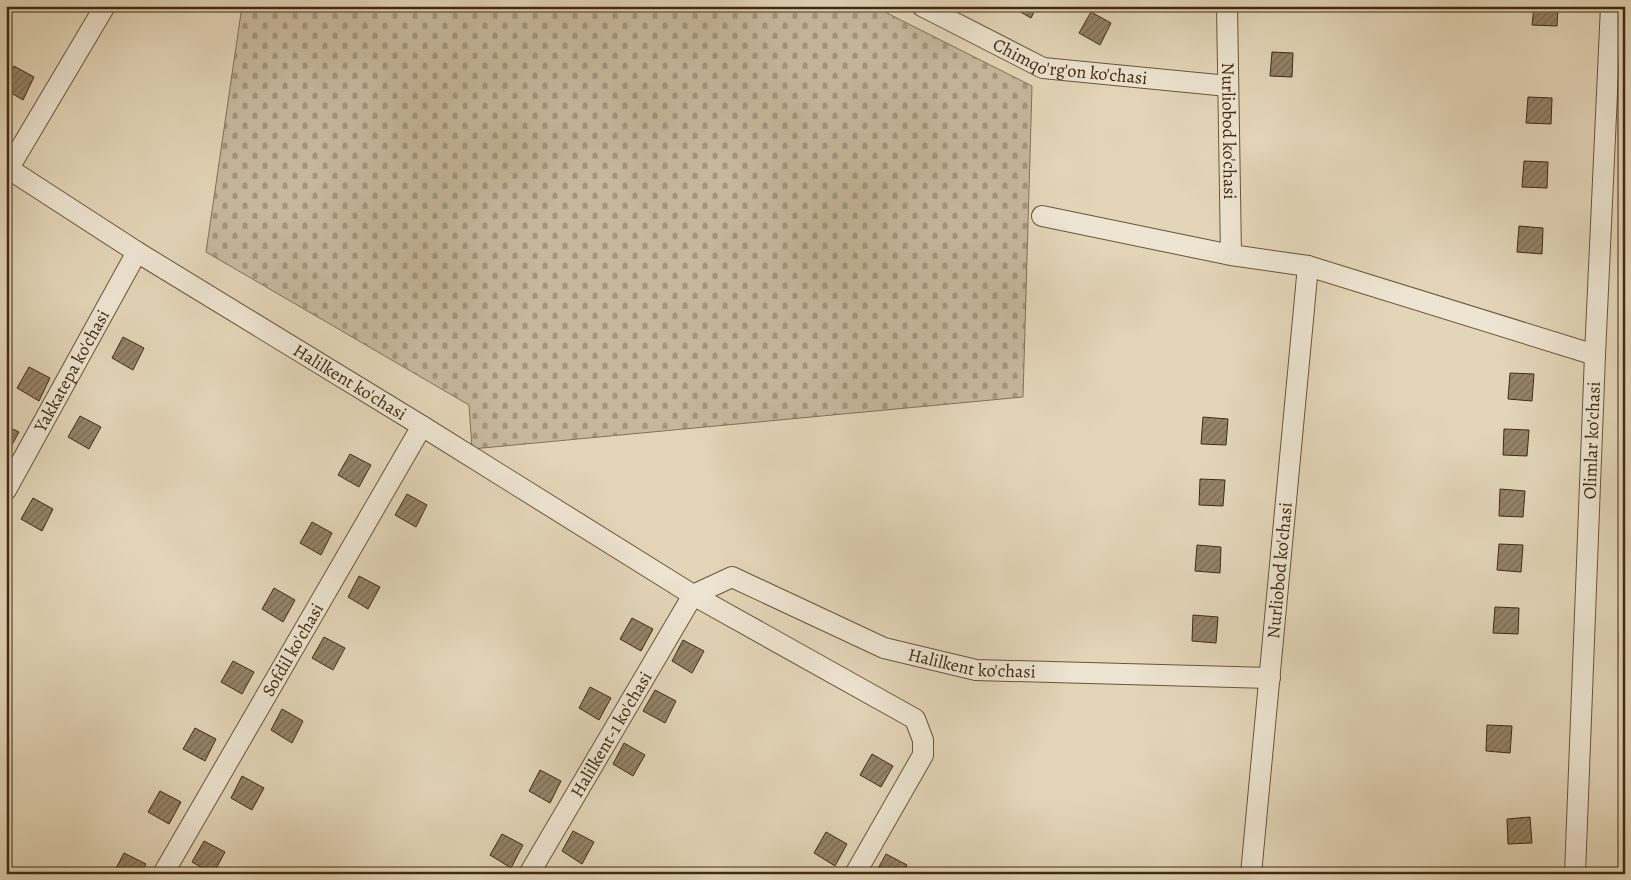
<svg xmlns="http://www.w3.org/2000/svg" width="1631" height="880" viewBox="0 0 1631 880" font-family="Alegreya,serif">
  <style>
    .cemetery { fill: url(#cemetery-stones); stroke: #847256 }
    .building { fill: url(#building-hatch); stroke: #412b11 }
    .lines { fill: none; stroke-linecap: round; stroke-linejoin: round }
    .street-casing { stroke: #6a563b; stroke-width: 22 }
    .street { stroke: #ede4d1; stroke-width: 20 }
    .labels { text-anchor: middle; stroke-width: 4; stroke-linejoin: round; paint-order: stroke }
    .street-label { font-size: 18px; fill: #412b11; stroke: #ede4d1 }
  </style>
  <defs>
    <pattern id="cemetery-stones" width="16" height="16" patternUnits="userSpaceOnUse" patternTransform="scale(1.25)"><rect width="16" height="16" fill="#c7b89c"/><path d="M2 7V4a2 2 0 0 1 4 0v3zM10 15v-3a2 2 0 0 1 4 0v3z" fill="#a3967e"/></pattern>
    <pattern id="building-hatch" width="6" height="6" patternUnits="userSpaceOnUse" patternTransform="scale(1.25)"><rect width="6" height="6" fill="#958368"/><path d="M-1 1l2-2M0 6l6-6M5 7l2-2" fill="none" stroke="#7b6b54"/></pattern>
  </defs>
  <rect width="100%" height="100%" fill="#e3d5b8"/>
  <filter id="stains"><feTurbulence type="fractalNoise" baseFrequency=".004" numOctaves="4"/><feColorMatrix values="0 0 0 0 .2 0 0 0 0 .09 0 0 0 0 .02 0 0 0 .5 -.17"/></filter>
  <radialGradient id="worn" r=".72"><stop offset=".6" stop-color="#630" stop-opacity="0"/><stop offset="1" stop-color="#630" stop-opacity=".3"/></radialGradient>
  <path class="cemetery" d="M242,6H873L1032,86L1023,397L472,449L469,405L206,252Z"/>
  <path class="building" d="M1010,6H1037L1031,18Z
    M1534,6H1558L1557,26L1532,25Z
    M1091,12L1111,23L1100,45L1079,33Z
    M1272,52L1293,53L1292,77L1270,76Z
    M14,66L34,77L23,100L6,90V79Z
    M1528,97L1552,98L1551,124L1526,123Z
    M1524,161L1548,162L1547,188L1522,187Z
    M1519,226L1543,228L1542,254L1517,252Z
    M123,337L144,348L133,370L112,358Z
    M29,367L50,378L39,401L17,388Z
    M1510,373L1534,374L1532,401L1508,399Z
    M80,416L101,427L89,449L68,437Z
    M1203,417L1228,419L1226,445L1201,444Z
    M6,426L19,432L7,454H6Z
    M1504,429L1529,430L1527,456L1503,455Z
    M350,454L371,465L359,487L338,475Z
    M1200,479L1225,480L1223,506L1199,505Z
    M1500,489L1525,491L1523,517L1499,516Z
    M407,494L427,505L416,527L395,515Z
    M33,498L53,509L42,531L21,519Z
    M312,522L332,533L321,555L300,543Z
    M1499,544L1523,545L1521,572L1497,570Z
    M1197,545L1221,547L1220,573L1195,571Z
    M359,576L380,587L368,609L348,597Z
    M274,588L295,600L283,622L262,609Z
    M1495,607L1519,608L1518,634L1493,633Z
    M1193,615L1218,617L1216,643L1192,641Z
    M632,618L653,629L641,651L620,639Z
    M1619,633H1625V703H1620Z
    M324,637L345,648L333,670L312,658Z
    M683,640L704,651L692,673L672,661Z
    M233,661L254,672L242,694L221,682Z
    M590,687L611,698L599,720L579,708Z
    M655,690L676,701L665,723L643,711Z
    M282,709L303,721L292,743L271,730Z
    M1620,719H1625V779H1622Z
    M1487,725L1512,726L1510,753L1486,751Z
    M195,728L216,739L205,761L183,749Z
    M624,743L645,755L633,776L613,764Z
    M872,754L893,766L881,787L860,775Z
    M540,770L561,781L550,803L529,791Z
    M242,776L264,788L252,810L231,798Z
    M160,791L181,802L169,824L148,812Z
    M1530,817L1532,843L1508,844L1507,819Z
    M573,831L594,842L582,864L562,851Z
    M826,832L847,844L835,866L814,853Z
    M502,834L523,845L511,868L490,855Z
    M204,841L225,852L213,874L192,862Z
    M124,853L146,864L140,874H113Z
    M886,854L907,865L902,874H875Z"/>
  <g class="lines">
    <defs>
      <g id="street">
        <path id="s1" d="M922,6L1043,68L1228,86"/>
        <path id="s2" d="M1227,6L1231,255"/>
        <path id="s3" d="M9,169L137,252L422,426L693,595L915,719L923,740V755L855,874"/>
        <path d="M6,173L105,6"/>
        <path d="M1042,216L1231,255L1308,266L1595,355"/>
        <path id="s4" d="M6,490L137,252"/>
        <path id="s5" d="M163,874L422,426"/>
        <path id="s6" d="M529,874L693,595L732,577L884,648L976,670L1270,678"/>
        <path id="s7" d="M1251,874L1308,266"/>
        <path id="s8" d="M1575,874L1595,355L1611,6"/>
      </g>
    </defs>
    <use href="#street" class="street-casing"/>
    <use href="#street" class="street"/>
  </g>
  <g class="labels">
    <g class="street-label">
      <text dy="6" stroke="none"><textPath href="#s1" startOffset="161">Chimqo'rg'on ko'chasi</textPath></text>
      <text dy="6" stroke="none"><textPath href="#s2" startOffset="125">Nurliobod ko'chasi</textPath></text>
      <text dy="6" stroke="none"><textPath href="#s4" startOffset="136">Yakkatepa ko'chasi</textPath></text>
      <text dy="6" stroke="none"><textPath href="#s3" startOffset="402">Halilkent ko'chasi</textPath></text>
      <text dy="6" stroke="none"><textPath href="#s8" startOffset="434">Olimlar ko'chasi</textPath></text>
      <text dy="6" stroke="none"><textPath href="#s7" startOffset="305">Nurliobod ko'chasi</textPath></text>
      <text dy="6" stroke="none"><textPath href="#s5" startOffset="259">Sofdil ko'chasi</textPath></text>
      <text dy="6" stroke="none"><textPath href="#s6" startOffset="624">Halilkent ko'chasi</textPath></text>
      <text dy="6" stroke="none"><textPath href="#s6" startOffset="162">Halilkent-1 ko'chasi</textPath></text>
    </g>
  </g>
  <rect width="1631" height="880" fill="none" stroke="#e3d5b8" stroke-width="25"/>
  <rect x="8" y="8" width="1616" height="865" fill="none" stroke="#412b11" stroke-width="2.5"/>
  <rect x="12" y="12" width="1606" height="855" fill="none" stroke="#412b11"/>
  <rect width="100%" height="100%" filter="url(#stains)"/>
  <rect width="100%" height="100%" fill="url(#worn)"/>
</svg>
